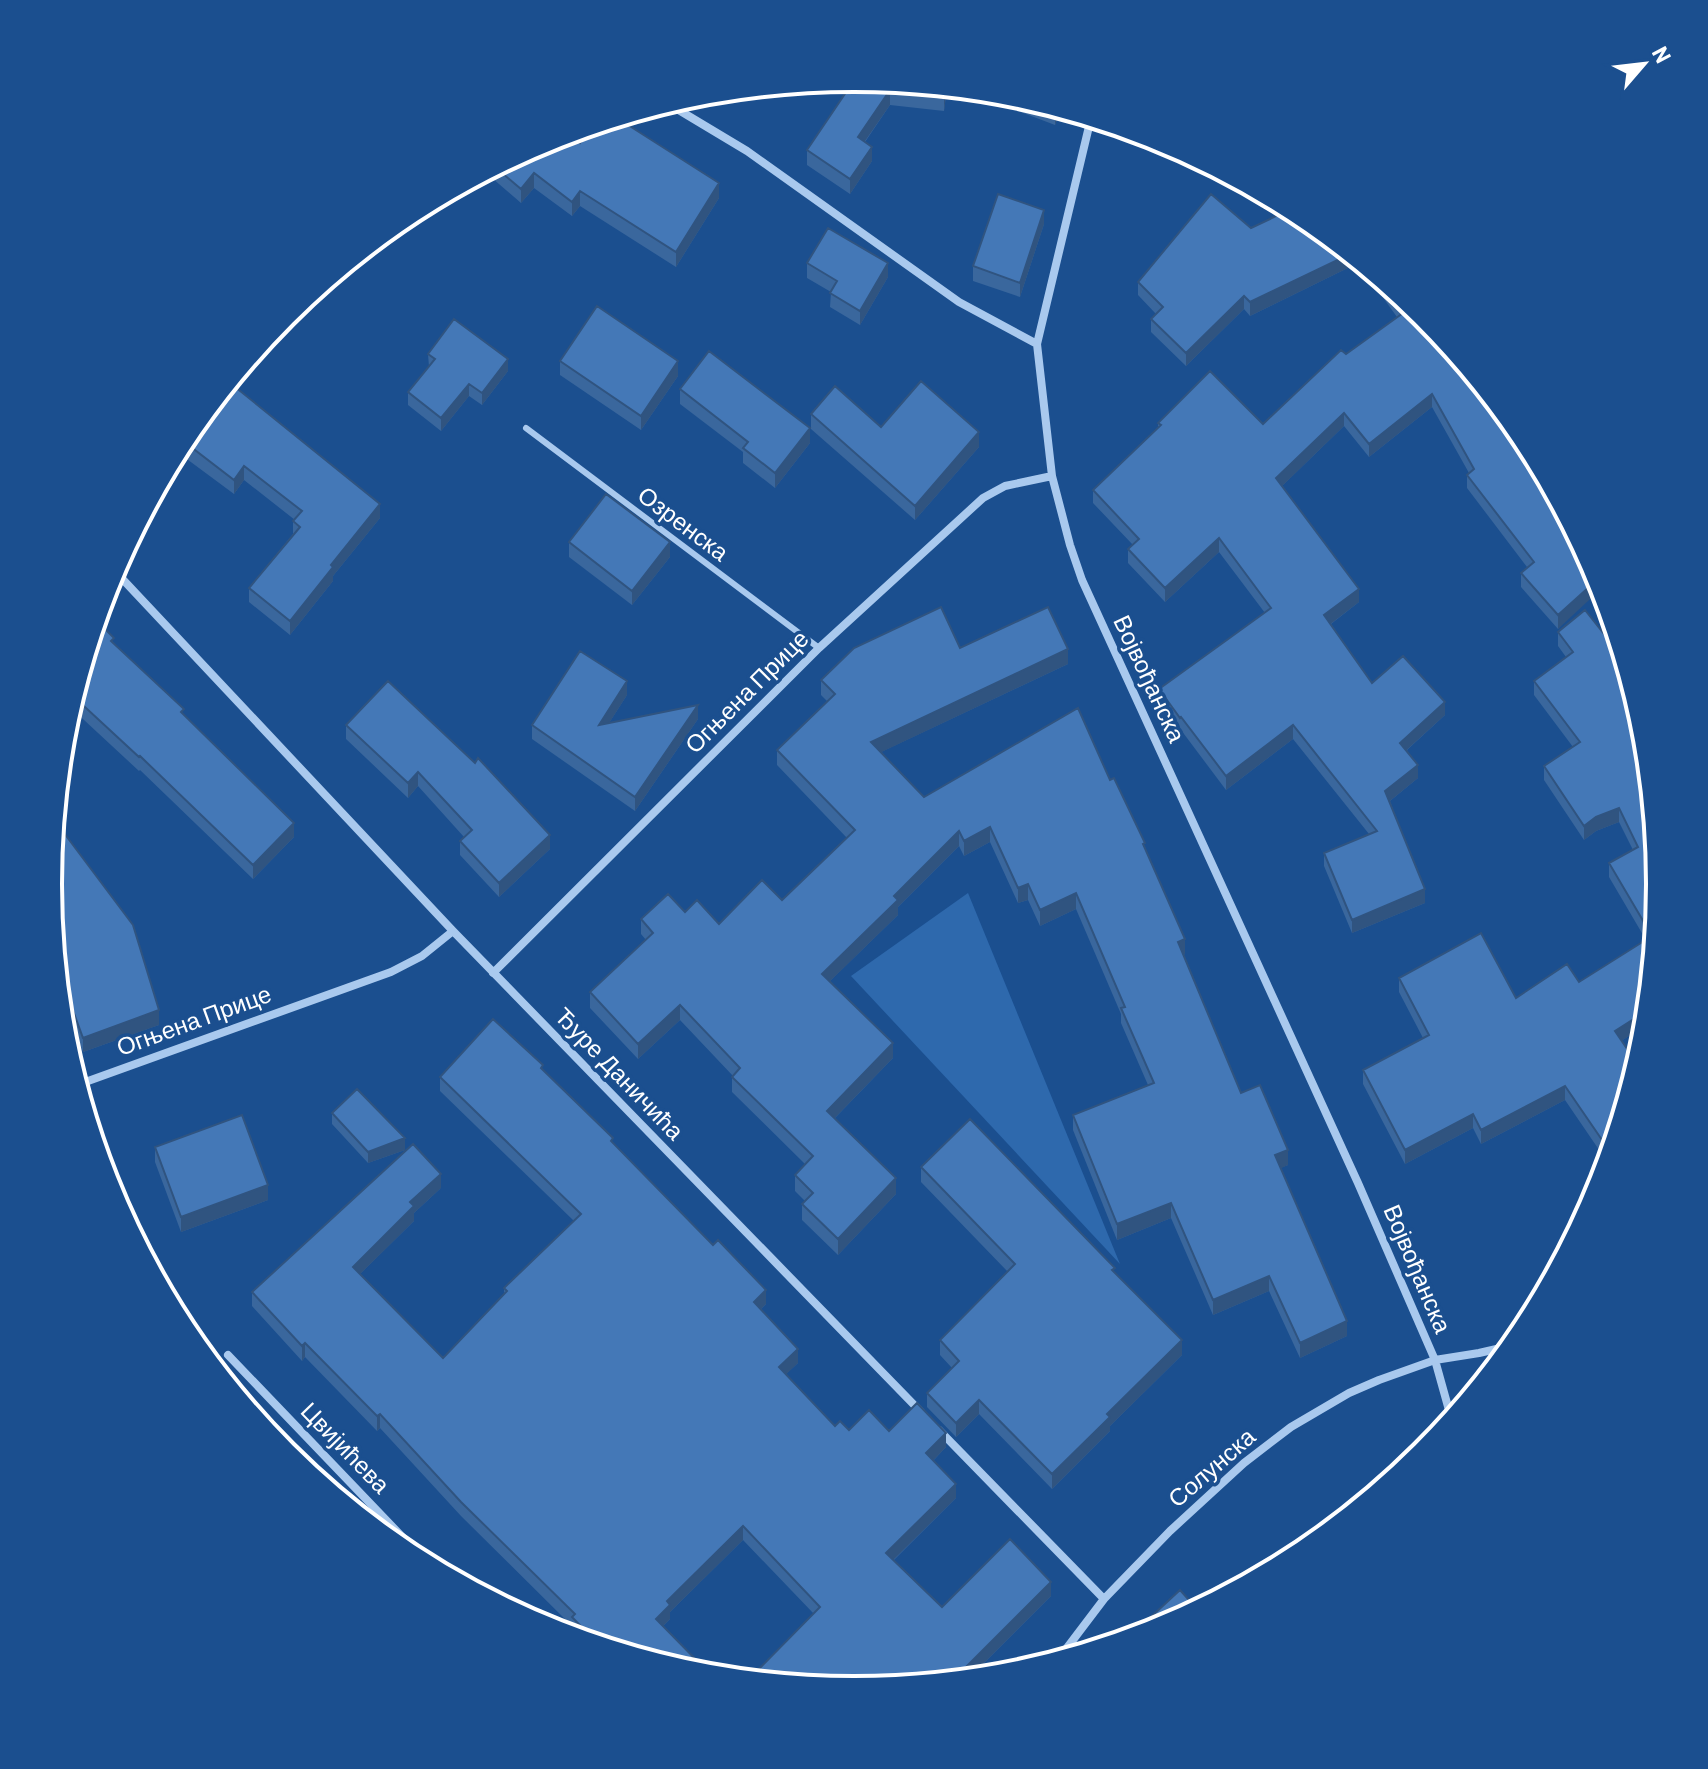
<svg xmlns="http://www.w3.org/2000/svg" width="1708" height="1769" viewBox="0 0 1708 1769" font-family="Barlow,sans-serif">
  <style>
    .green { fill: #2e69ad }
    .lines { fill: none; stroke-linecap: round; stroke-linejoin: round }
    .lane { stroke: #a9c9ee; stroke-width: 6 }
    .street { stroke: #a9c9ee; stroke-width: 8 }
    .wall { fill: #3a679d }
    .shaded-wall { fill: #305480 }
    .building { fill: #4478b7; stroke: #305480; stroke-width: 2 }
    .labels { text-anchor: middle; stroke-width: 7; stroke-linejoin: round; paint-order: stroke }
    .street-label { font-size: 24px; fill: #fff; stroke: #1b4f8f }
    .rim { fill: none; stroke: #fff; stroke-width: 4 }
  </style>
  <rect width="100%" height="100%" fill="#1b4f8f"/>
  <path class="green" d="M968,893L1120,1264L851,976Z"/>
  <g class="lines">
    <path class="lane" d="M526,428L819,648"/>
    <path class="street" d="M667,103L747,151L959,302L1037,344
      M1091,118L1037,344L1052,476L1070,545L1082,580L1358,1183L1435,1360L1452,1421
      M113,569L453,931L921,1412
      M493,973L819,648L983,498L1005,486L1052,476
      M77,1085L391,972L422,956L453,931
      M228,1355L433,1569
      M939,1430L1104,1599
      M1057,1661L1104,1599L1170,1531L1244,1463L1291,1427L1349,1393L1379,1380L1435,1360L1479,1353L1514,1345"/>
  </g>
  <path class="wall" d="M855,79L947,88L944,111L890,105L865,142L872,161L850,194L807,165V150Z
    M960,89L1012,94L1061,109L1055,125Z
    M546,140L580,143L719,198L676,267L580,206L572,216L534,188L521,203L485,172Z
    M1302,215L1424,315L1599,576L1558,629L1521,587V573L1527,567L1467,488V475L1469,473L1432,407L1369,457L1344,426L1282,486L1359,602L1331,624L1372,683L1445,715L1407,750L1418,778L1390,801L1425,903L1352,933L1324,866V853L1369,834L1293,739L1226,790L1181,730L1180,731L1159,702V689L1265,613L1219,552L1165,602L1128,563V549L1133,545L1093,503V490L1158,427V423L1263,424L1346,354L1397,317L1358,263L1250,316L1244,309L1186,366L1151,332V319L1156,314L1138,295V282L1251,228Z
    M1044,224L1020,297L973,281V266Z
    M807,263L888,277L860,325L830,307L831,292L807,278Z
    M304,298V302L234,387L380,518L333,576V581L290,635L249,602V588L293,534V521L295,520L244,480L234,494L176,451L184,436Z
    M428,354L508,371L482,405L469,396L441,431L408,405V392L429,367Z
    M560,361L678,376L641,430L560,375Z
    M680,389L810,443L775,488L743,463V452L680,404Z
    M811,414L881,427L979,447L915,520L811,429Z
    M569,542L670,557L632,605L569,557Z
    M1585,610L1660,885L1646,1025L1621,1041L1638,1065L1608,1163L1565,1100L1481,1144L1473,1128L1405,1164L1363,1084V1070L1423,1038L1399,992V978L1516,998L1579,982L1646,940L1609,877V863L1633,850L1619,822L1596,831L1584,840L1544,780V766L1573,747L1534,695V681L1566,657L1558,646V632Z
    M96,620L114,643L184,716L294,837L253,879L140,770L139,771L70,707Z
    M960,648L1068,664L881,752L924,797L1110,780L1145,847L1185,954L1183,955L1241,1093L1288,1165L1280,1168L1347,1336L1300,1358L1269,1291L1213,1315L1171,1218L1117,1240L1073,1130V1115L1148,1085L1121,1023V1014L1076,909L1040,926L1028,900L1018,903L990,842L964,856L959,846L898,907V915L830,981L893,1058L834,1119L896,1194L838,1255L802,1220V1204L805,1201L795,1191V1175L805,1164L732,1092V1077L733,1076L680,1020L638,1059L590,1008V992L646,940L641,934V919L685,912L719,924L782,900L847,838L777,765V750L827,701L821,695V680Z
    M627,695L609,723L698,719L635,811L532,739V725Z
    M346,725L550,849L499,897L460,855V841L464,837L418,786L408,798L346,739Z
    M48,884L159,1025L83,1052L57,981Z
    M543,1070L766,1304L761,1309L798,1363L786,1374L835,1426L849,1430L889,1431L946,1447L933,1461L956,1498L894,1560L942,1607L1051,1596L968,1679L854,1690L814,1614L743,1540L670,1612V1619L663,1626L696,1675L580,1640L572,1631V1626L461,1516L380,1428L377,1431L305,1357L302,1361L252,1306V1292L441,1188L414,1213V1221L360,1274L443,1358L504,1294V1288L574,1221L440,1091V1077Z
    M332,1113L405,1150L368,1163L332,1124Z
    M155,1147L268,1200L181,1232L155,1162Z
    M921,1167L1115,1273L1182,1355L1110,1426V1431L1052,1489L979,1414L956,1437L927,1407V1393L952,1368L940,1355V1340L1008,1272L921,1182Z"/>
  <path class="shaded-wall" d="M945,88H947L944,111V97Z
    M890,90V105L858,151V137Z
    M1056,108L1061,109L1055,125V110Z
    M872,147V161L850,194V179Z
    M534,173V188L521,203V189Z
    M719,183V198L676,267V252Z
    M580,191V206L572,216V202Z
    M1044,210V224L1020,297V283Z
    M1350,254L1358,261V263L1250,316V302Z
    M888,263V277L860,325V311Z
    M1244,296V309L1186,366V353Z
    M304,298V302L227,395V384L284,314Z
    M508,359V371L482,405V393Z
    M678,361V376L641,430V416Z
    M469,384V396L441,431V418Z
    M1432,394V407L1369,457V444Z
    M1344,413V426L1276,492V478Z
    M810,428V443L775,488V473Z
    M979,432V447L915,520V506Z
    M244,466V480L234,494V480Z
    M380,504V518L333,576V581L290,635V621L331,565Z
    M1219,538V552L1165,602V588Z
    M670,542V557L632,605V591Z
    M1599,578L1602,588L1558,629V615Z
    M1359,589V602L1324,629V615Z
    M1068,649V664L871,757V742Z
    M627,681V695L599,739V725Z
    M1445,702V715L1400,756V743Z
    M698,705V719L635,811V797Z
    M1293,725V739L1226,790V776Z
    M1418,765V778L1385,805V791Z
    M418,772V786L408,798V783Z
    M1619,808V822L1596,831L1584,840V826L1596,817Z
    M294,823V837L253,879V865Z
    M990,827V842L964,856V841Z
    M959,831V846L898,907V915L822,989V974L894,896Z
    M550,835V849L499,897V883Z
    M1028,884V900L1018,903V888Z
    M1425,889V903L1352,933V920Z
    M1076,893V909L1040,926V910Z
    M1185,939V954L1178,957V942Z
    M680,1005V1020L638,1059V1044Z
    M159,1010V1025L83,1052V1038Z
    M1648,1010L1646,1025L1615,1045V1031Z
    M893,1043V1058L827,1126V1111Z
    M1565,1086V1100L1481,1144V1130Z
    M1473,1114V1128L1405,1164V1150Z
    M405,1138V1150L368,1163V1152Z
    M1288,1150V1165L1275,1171V1155Z
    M441,1174V1188L414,1213V1221L353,1281V1267L410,1202Z
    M896,1178V1194L838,1255V1239Z
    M268,1185V1200L181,1232V1217Z
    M1171,1203V1218L1117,1240V1224Z
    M1269,1276V1291L1213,1315V1300Z
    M766,1290V1304L754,1316V1302Z
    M1347,1321V1336L1300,1358V1343Z
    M1182,1340V1355L1110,1426V1431L1052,1489V1474L1107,1414Z
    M305,1343V1357L302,1361V1346Z
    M798,1349V1363L779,1381V1367Z
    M979,1400V1414L956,1437V1423Z
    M380,1414V1428L377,1431V1416Z
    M946,1433V1447L926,1468V1453Z
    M956,1484V1498L886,1567V1553Z
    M743,1526V1540L670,1612V1619L656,1633V1619L667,1601Z
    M1051,1582V1596L968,1679L952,1681Z"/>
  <path class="building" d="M855,79L945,88L944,97L890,90L858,137L872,147L850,179L807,150Z
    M1012,94L1056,108L1055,110Z
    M617,118L719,183L676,252L580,191L572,202L534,173L521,189L495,167L546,140L569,133L580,143L593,125Z
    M998,194L1044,210L1020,283L973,266Z
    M1211,194L1251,228L1291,209L1302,215L1350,254L1250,302L1244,296L1186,353L1151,319L1163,307L1138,282Z
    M828,228L888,263L860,311L830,293L837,281L807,263Z
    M1377,276L1424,315L1524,437L1599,578L1558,615L1521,573L1534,562L1467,475L1474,469L1432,394L1369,444L1344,413L1276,478L1359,589L1324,615L1372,683L1403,656L1445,702L1400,743L1418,765L1385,791L1425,889L1352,920L1324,853L1377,831L1293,725L1226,776L1181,717L1180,718L1159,689L1271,608L1219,538L1165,588L1128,549L1139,539L1093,490L1161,425L1158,423L1210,371L1263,424L1341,350L1346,354L1403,313Z
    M597,306L678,361L641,416L560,361Z
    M454,319L508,359L482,393L469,384L441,418L408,392L435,359L428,354Z
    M709,351L810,428L775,473L743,448L748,442L680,389Z
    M921,381L979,432L915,506L811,414L835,386L881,427Z
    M229,382L380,504L331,565L333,567L290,621L249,588L300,527L293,521L302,511L244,466L234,480L182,440Z
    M606,494L670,542L632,591L569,542Z
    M941,607L960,648L1048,607L1068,649L871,742L924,797L1078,708L1110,780L1114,778L1145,843L1143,844L1185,939L1178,942L1241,1093L1260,1085L1288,1150L1275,1155L1347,1321L1300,1343L1269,1276L1213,1300L1171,1203L1117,1224L1073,1115L1154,1083L1121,1008L1125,1007L1076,893L1040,910L1028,884L1018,888L990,827L964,841L959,831L894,896L898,900L822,974L893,1043L827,1111L896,1178L838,1239L802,1204L813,1193L795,1175L813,1156L732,1077L740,1068L680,1005L638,1044L590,992L653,933L641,919L668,894L685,912L697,900L719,924L762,880L782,900L855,830L777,750L835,694L821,680L854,648Z
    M1585,610L1623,658L1645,728L1660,885L1648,1010L1615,1031L1638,1065L1611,1153L1565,1086L1481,1130L1473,1114L1405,1150L1363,1070L1429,1035L1399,978L1481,933L1516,998L1567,964L1579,982L1652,936L1609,863L1638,847L1619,808L1596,817L1584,826L1544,766L1580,742L1534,681L1573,652L1558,632Z
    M96,620L114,638L111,641L184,709L181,712L294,823L253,865L140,756L139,757L73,696Z
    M580,651L627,681L599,725L698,705L635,797L532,725Z
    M388,681L475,763L478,758L550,835L499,883L460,841L472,830L418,772L408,783L346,725Z
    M64,833L133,925L159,1010L83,1038L56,964L48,884L52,842Z
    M493,1019L543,1065L541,1068L613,1138L611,1141L713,1245L718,1240L766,1290L754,1302L798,1349L779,1367L835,1426L840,1421L849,1430L869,1410L889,1431L917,1403L946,1433L926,1453L956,1484L886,1553L942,1607L1010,1539L1051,1582L952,1681L854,1690L748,1680L820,1607L743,1526L667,1601L670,1605L656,1619L713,1677L696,1675L600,1646L572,1617L575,1614L461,1502L380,1414L377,1416L305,1343L302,1346L252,1292L413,1144L441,1174L410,1202L414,1206L353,1267L443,1358L507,1291L504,1288L581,1214L440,1077Z
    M357,1089L405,1138L368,1152L332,1113Z
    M242,1115L268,1185L181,1217L155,1147Z
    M970,1119L1115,1268L1112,1270L1182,1340L1107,1414L1110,1417L1052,1474L979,1400L956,1423L927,1393L959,1361L940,1340L1015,1264L921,1167Z
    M1371,1498L1340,1523L1337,1518Z
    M1180,1590L1198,1610L1162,1629L1126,1640Z"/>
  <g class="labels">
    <g class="street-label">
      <text transform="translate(683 524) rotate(37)" y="8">Озренска</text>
      <text transform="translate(1149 679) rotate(65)" y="8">Војвођанска</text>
      <text transform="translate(747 692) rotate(-45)" y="8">Огњена Прице</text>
      <text transform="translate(194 1021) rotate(-20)" y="8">Огњена Прице</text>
      <text transform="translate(619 1074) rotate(46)" y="8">Ђуре Даничића</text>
      <text transform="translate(1417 1269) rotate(67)" y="8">Војвођанска</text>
      <text transform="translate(345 1448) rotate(46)" y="8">Цвијићева</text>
      <text transform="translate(1212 1468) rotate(-41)" y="8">Солунска</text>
    </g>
  </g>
  <path d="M0 0H1708V1769H0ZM62 884a792 792 0 1 1 1584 0a792 792 0 1 1-1584 0Z" fill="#1b4f8f" fill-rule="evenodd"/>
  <path class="rim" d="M62 884a792 792 0 1 1 1584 0a792 792 0 1 1-1584 0Z"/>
  <g transform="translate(1644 64) rotate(62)" stroke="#1b4f8f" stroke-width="6" paint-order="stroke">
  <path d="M0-6L14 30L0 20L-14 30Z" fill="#ffffff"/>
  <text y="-12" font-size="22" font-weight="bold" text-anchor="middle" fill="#ffffff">N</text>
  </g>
</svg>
